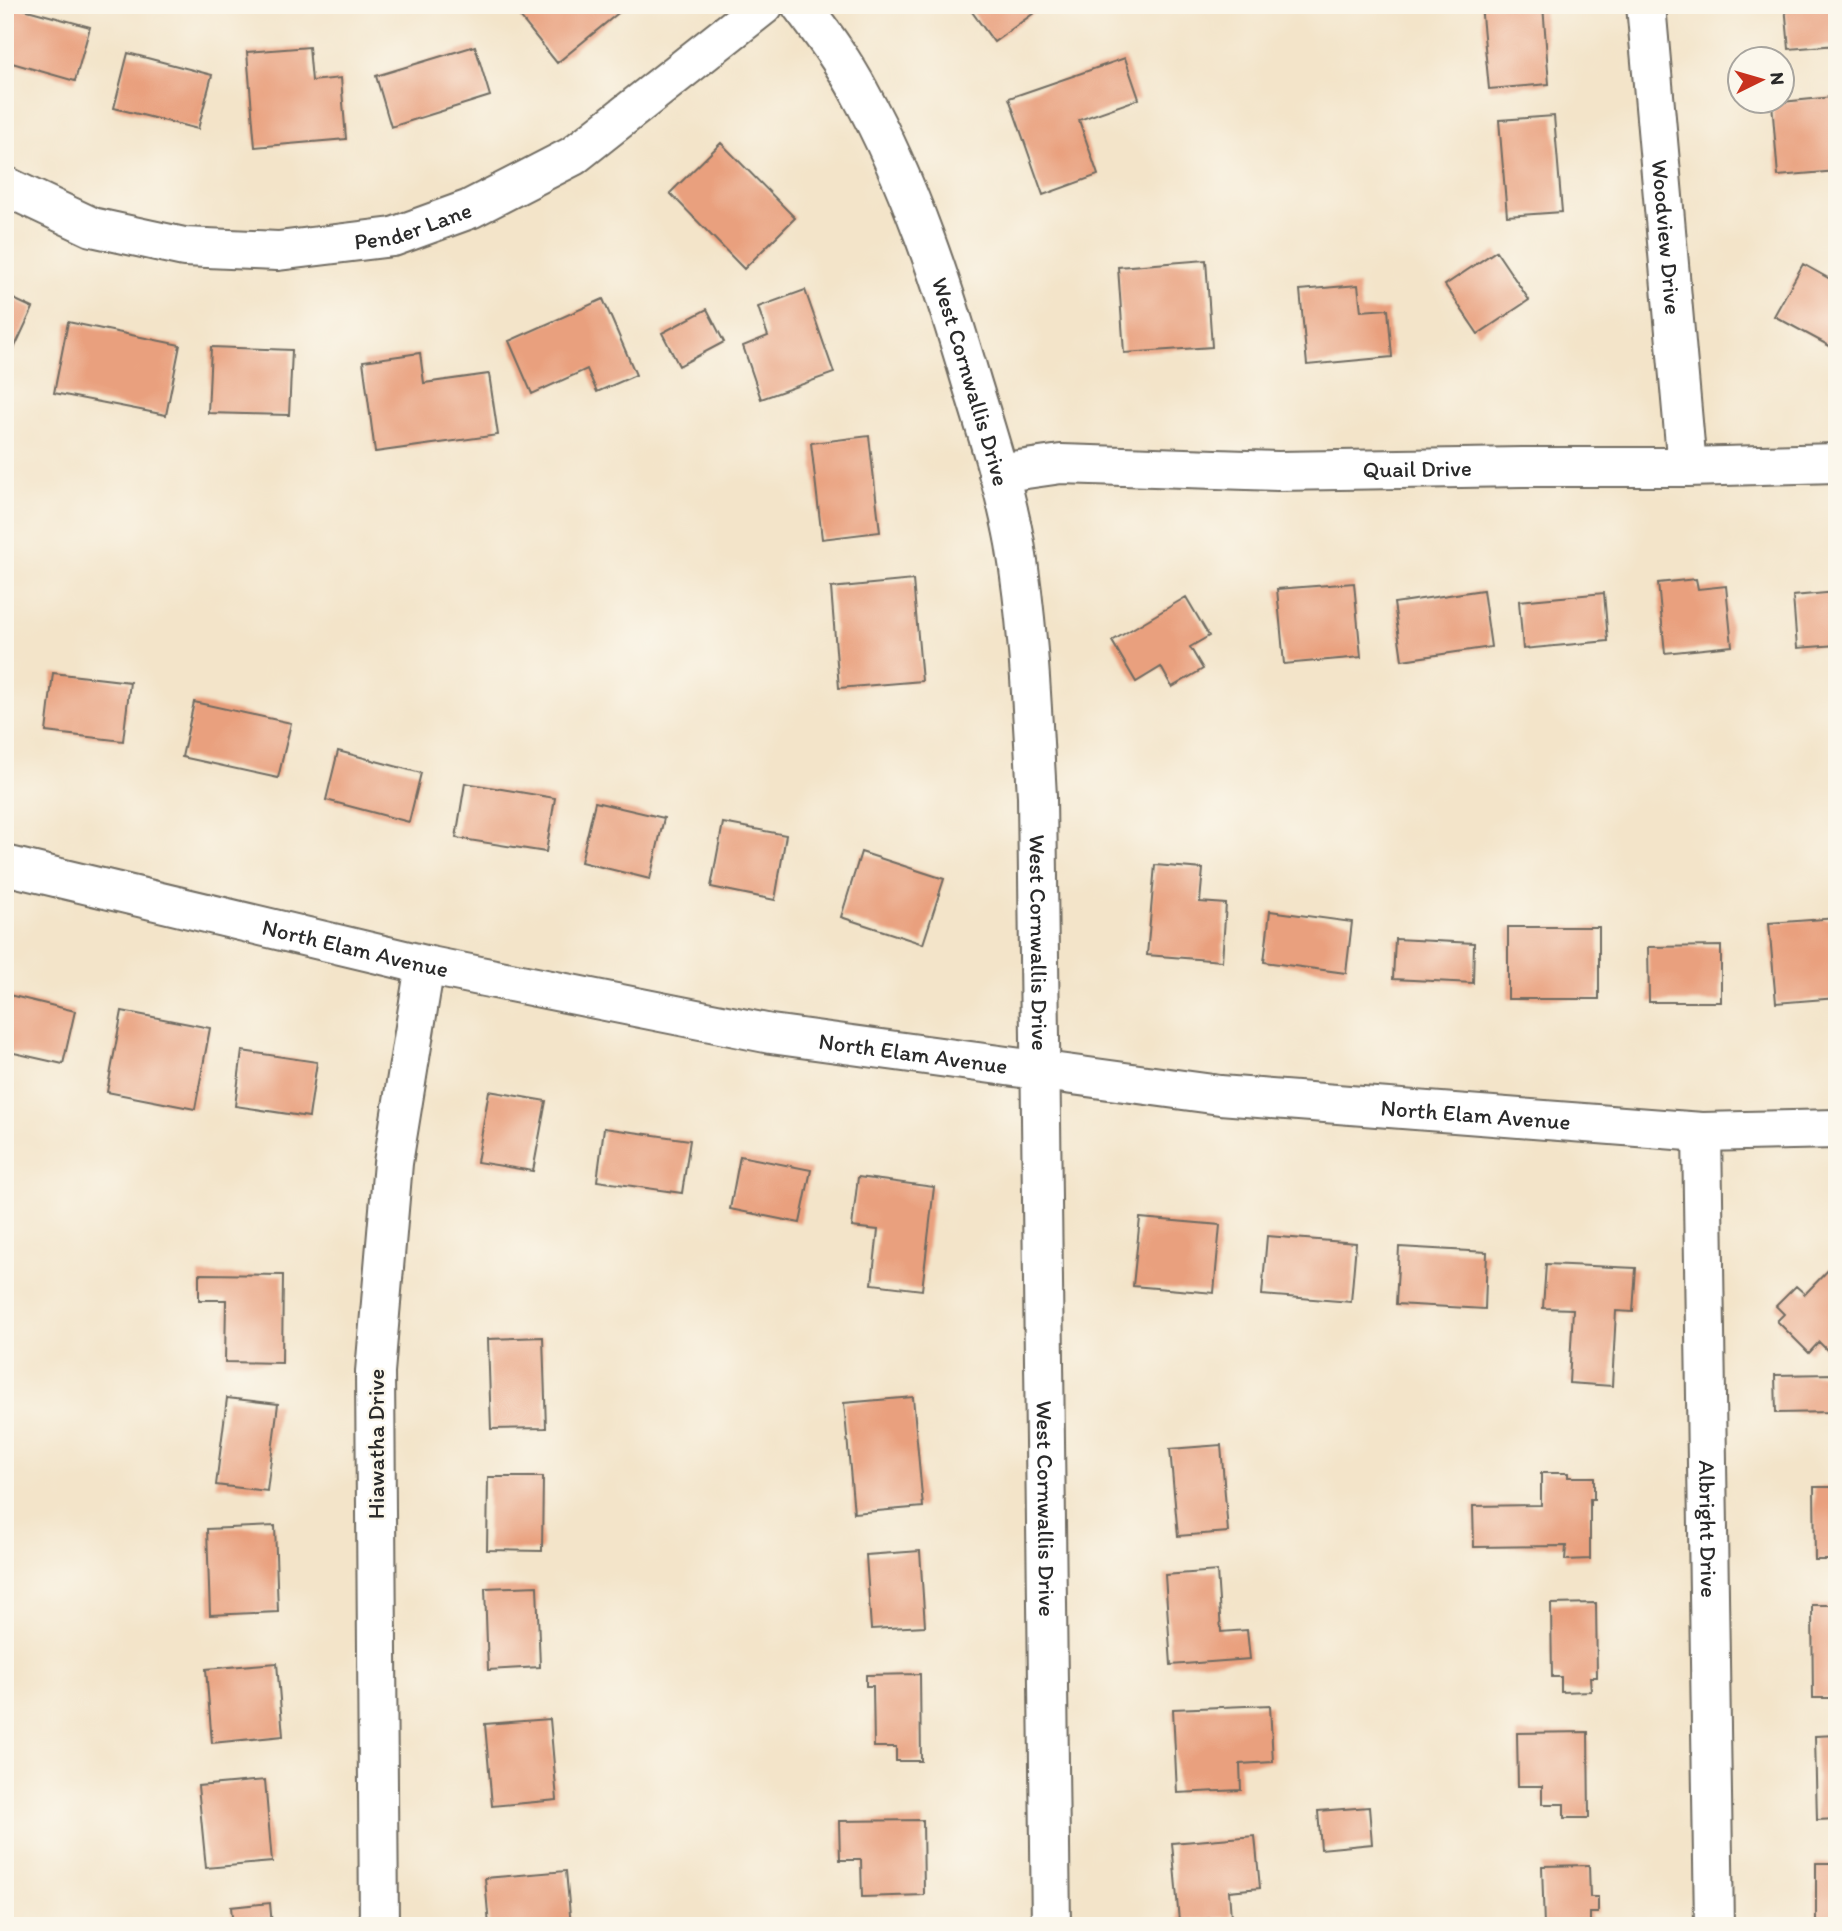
<svg xmlns="http://www.w3.org/2000/svg" width="1842" height="1931" viewBox="0 0 1842 1931" font-family="Itim,sans-serif">
  <style>
    .building { fill: #e9a07e }
    .lines { fill: none; stroke-linecap: round; stroke-linejoin: round }
    .minor-casing { stroke: #716c62; stroke-width: 42 }
    .minor { stroke: #fff; stroke-width: 38 }
    .labels { text-anchor: middle; stroke-width: 5; stroke-linejoin: round; paint-order: stroke }
    .street-label { font-size: 23px; fill: #2b2b2b; stroke: #fbf7ec }
  </style>
  <rect width="100%" height="100%" fill="#fbf7ec"/>
  <filter id="ink" filterUnits="userSpaceOnUse"><feTurbulence type="fractalNoise" baseFrequency=".0143" numOctaves="2"/><feDisplacementMap in="SourceGraphic" scale="14" xChannelSelector="R" yChannelSelector="G"/><feConvolveMatrix kernelMatrix="1 2 1 2 8 2 1 2 1" color-interpolation-filters="sRGB"/></filter>
  <filter id="wash" filterUnits="userSpaceOnUse"><feTurbulence type="fractalNoise" baseFrequency=".00686" numOctaves="4" result="noise"/><feDisplacementMap in="SourceGraphic" scale="28" xChannelSelector="R" yChannelSelector="G"/><feGaussianBlur stdDeviation="1.57" result="paint"/><feColorMatrix in="noise" values="0 0 0 0 0 0 0 0 0 0 0 0 0 0 0 0 0 1.4 0 .05"/><feComposite in="paint" operator="in"/></filter>
  <g filter="url(#wash)">
    <rect width="100%" height="100%" fill="#f3e4c9"/>
    <g id="blocks">
      <path class="building" d="M9,5L90,27L75,81L5,61V19Z
        M534,5H628L557,63L520,17Z
        M967,5H1045L994,42Z
        M1481,5H1543L1549,84L1489,89Z
        M1785,5H1837V45L1789,49Z
        M475,46L490,96L391,127L376,76Z
        M309,47L312,81L341,78L346,139L255,147L247,52Z
        M128,53L212,75L198,129L114,108Z
        M1125,58L1139,99L1079,120L1098,175L1043,195L1009,98Z
        M1832,97L1837,171L1778,176L1772,103Z
        M1554,116L1562,212L1507,216L1499,120Z
        M721,143L795,218L744,269L670,193Z
        M1496,251L1529,300L1478,334L1445,285Z
        M1206,260L1212,347L1124,353L1118,267Z
        M1803,264L1837,283V350L1774,316Z
        M1358,285L1361,311L1388,309L1392,357L1307,365L1300,290Z
        M805,290L834,373L761,399L743,346L768,336L758,307Z
        M5,295L33,308L5,368Z
        M603,299L636,375L597,392L587,369L532,394L509,341Z
        M707,309L724,342L679,366L662,333Z
        M68,322L180,345L166,415L54,393Z
        M211,347L292,350L289,415L208,413Z
        M420,353L424,383L489,374L498,435L375,452L363,361Z
        M869,436L880,532L822,539L811,443Z
        M1696,579L1698,589L1726,586L1732,646L1665,653L1658,583Z
        M913,580L922,681L839,688L831,588Z
        M1354,583L1361,657L1284,664L1277,589Z
        M1483,590L1491,647L1402,660L1394,603Z
        M1837,592V645L1797,648L1793,596Z
        M1604,593L1608,641L1523,649L1519,601Z
        M1186,597L1209,636L1190,647L1203,669L1172,687L1161,667L1136,682L1112,641Z
        M53,673L130,682L123,741L46,732Z
        M194,702L291,723L278,778L182,757Z
        M338,751L421,773L409,822L326,800Z
        M465,783L555,798L546,852L456,838Z
        M595,802L664,818L650,879L581,862Z
        M723,823L786,835L775,900L711,887Z
        M861,852L944,879L923,944L841,917Z
        M1155,865L1203,869L1200,902L1226,904L1222,961L1147,955Z
        M1270,911L1352,922L1346,973L1264,962Z
        M1837,918V998L1776,1003L1769,923Z
        M1508,927H1599V999H1508Z
        M1395,939L1474,943L1473,983L1393,979Z
        M1721,946V1002H1649L1648,947Z
        M5,994L75,1011L63,1064L5,1051Z
        M122,1011L210,1028L195,1109L107,1092Z
        M242,1051L317,1062L309,1117L235,1106Z
        M489,1091L546,1101L533,1171L477,1162Z
        M604,1128L690,1140L682,1193L597,1181Z
        M740,1156L811,1170L800,1223L730,1209Z
        M858,1177L934,1187L922,1290L872,1284L878,1230L852,1227Z
        M1140,1218L1220,1225L1214,1293L1133,1286Z
        M1267,1236L1356,1243L1351,1302L1262,1295Z
        M1399,1247L1487,1252L1485,1309L1396,1304Z
        M1835,1263L1837,1265V1360L1819,1342L1809,1353L1777,1321L1784,1314L1776,1306L1796,1286L1805,1294Z
        M1546,1264L1636,1268L1633,1312L1616,1311L1612,1386L1569,1383L1573,1309L1543,1308Z
        M199,1274L283,1275L282,1363L225,1362L226,1300H199Z
        M543,1337L546,1428L491,1429L488,1339Z
        M1833,1374V1412L1776,1413L1775,1375Z
        M913,1397L923,1507L854,1513L844,1403Z
        M227,1398L278,1404L267,1491L216,1485Z
        M1221,1445L1228,1532L1178,1536L1170,1449Z
        M1541,1473H1568V1477H1594V1499H1590V1559L1565,1560L1566,1546L1474,1547L1473,1506L1541,1505Z
        M488,1477H543L542,1551L487,1550Z
        M1814,1487H1837V1560H1815Z
        M275,1526L278,1612L210,1615L207,1529Z
        M920,1551L925,1626L871,1629L866,1555Z
        M1217,1571L1221,1632L1247,1630L1250,1659L1171,1665L1165,1575Z
        M537,1586L540,1667L488,1670L485,1588Z
        M1596,1603L1597,1677H1590L1591,1691L1561,1692V1677H1552L1551,1604Z
        M1812,1605H1837V1698H1813Z
        M277,1663L283,1736L212,1743L206,1669Z
        M920,1674L921,1761H896V1747H874L873,1686H866V1675Z
        M1270,1705L1273,1762L1240,1764L1241,1790L1177,1793L1173,1709Z
        M550,1719L557,1800L492,1806L485,1724Z
        M1588,1732L1589,1818H1564V1804H1542V1786H1518L1517,1733Z
        M1837,1735V1819L1817,1820L1815,1736Z
        M265,1780L272,1862L206,1868L198,1786Z
        M1369,1807L1372,1844L1321,1849L1318,1811Z
        M923,1820L924,1895L862,1897L861,1860H840L839,1821Z
        M1255,1836L1260,1888L1229,1891L1231,1917L1179,1921L1172,1843Z
        M1816,1863H1837V1926H1816Z
        M1589,1865L1590,1897H1598V1913H1590V1926H1544L1542,1866Z
        M566,1871L571,1926H489L485,1878Z
        M270,1903L272,1926H233L231,1907Z"/>
    </g>
  </g>
  <g filter="url(#ink)">
    <use href="#blocks" fill-opacity="0" stroke="#716c62" stroke-width="2"/>
    <g class="lines">
      <defs>
        <g id="minor">
          <path id="s1" d="M801,5C822,33 844,62 860,93C910,184 943,285 972,384C988,436 1005,489 1015,543C1029,626 1032,711 1037,796L1051,1926"/>
          <path id="s2" d="M1646,5L1687,467"/>
          <path id="s3" d="M5,186L92,227L184,247L278,251L393,237L470,209L573,156L764,5"/>
          <path id="s4" d="M998,473L1061,464L1278,471L1522,467H1687L1837,463"/>
          <path id="s5" d="M5,865L425,965L771,1034L1220,1095L1702,1132L1837,1129"/>
          <path id="s6" d="M1702,1132L1714,1926"/>
          <path d="M379,1926L375,1372L393,1163L425,965"/>
        </g>
      </defs>
      <use href="#minor" class="minor-casing"/>
      <use href="#minor" class="minor"/>
    </g>
  </g>
  <g class="labels">
    <g class="street-label">
      <text dy="8" stroke="none"><textPath href="#s3" startOffset="422">Pender Lane</textPath></text>
      <text dy="8" stroke="none"><textPath href="#s2" startOffset="233">Woodview Drive</textPath></text>
      <text dy="8" stroke="none"><textPath href="#s1" startOffset="416">West Cornwallis Drive</textPath></text>
      <text dy="8" stroke="none"><textPath href="#s4" startOffset="420">Quail Drive</textPath></text>
      <text dy="8" stroke="none"><textPath href="#s1" startOffset="984">West Cornwallis Drive</textPath></text>
      <text dy="8" stroke="none"><textPath href="#s5" startOffset="360">North Elam Avenue</textPath></text>
      <text dy="8" stroke="none"><textPath href="#s5" startOffset="928">North Elam Avenue</textPath></text>
      <text dy="8" stroke="none"><textPath href="#s5" startOffset="1494">North Elam Avenue</textPath></text>
      <text transform="translate(376 1444) rotate(-90)" y="8">Hiawatha Drive</text>
      <text dy="8" stroke="none"><textPath href="#s1" startOffset="1550">West Cornwallis Drive</textPath></text>
      <text dy="8" stroke="none"><textPath href="#s6" startOffset="397">Albright Drive</textPath></text>
    </g>
  </g>
  <rect width="1842" height="1931" fill="none" stroke="#fbf7ec" stroke-width="28"/>
  <g transform="translate(1761 80) rotate(85)"><circle r="33" fill="#fbf7ec" stroke="#a8a59f" stroke-width="2"/>
  <path d="M0-5L12 26L0 18L-12 26Z" fill="#c8321e"/>
  <text y="-10" font-size="19" font-weight="bold" text-anchor="middle" fill="#2b2b2b">N</text>
  </g>
</svg>
